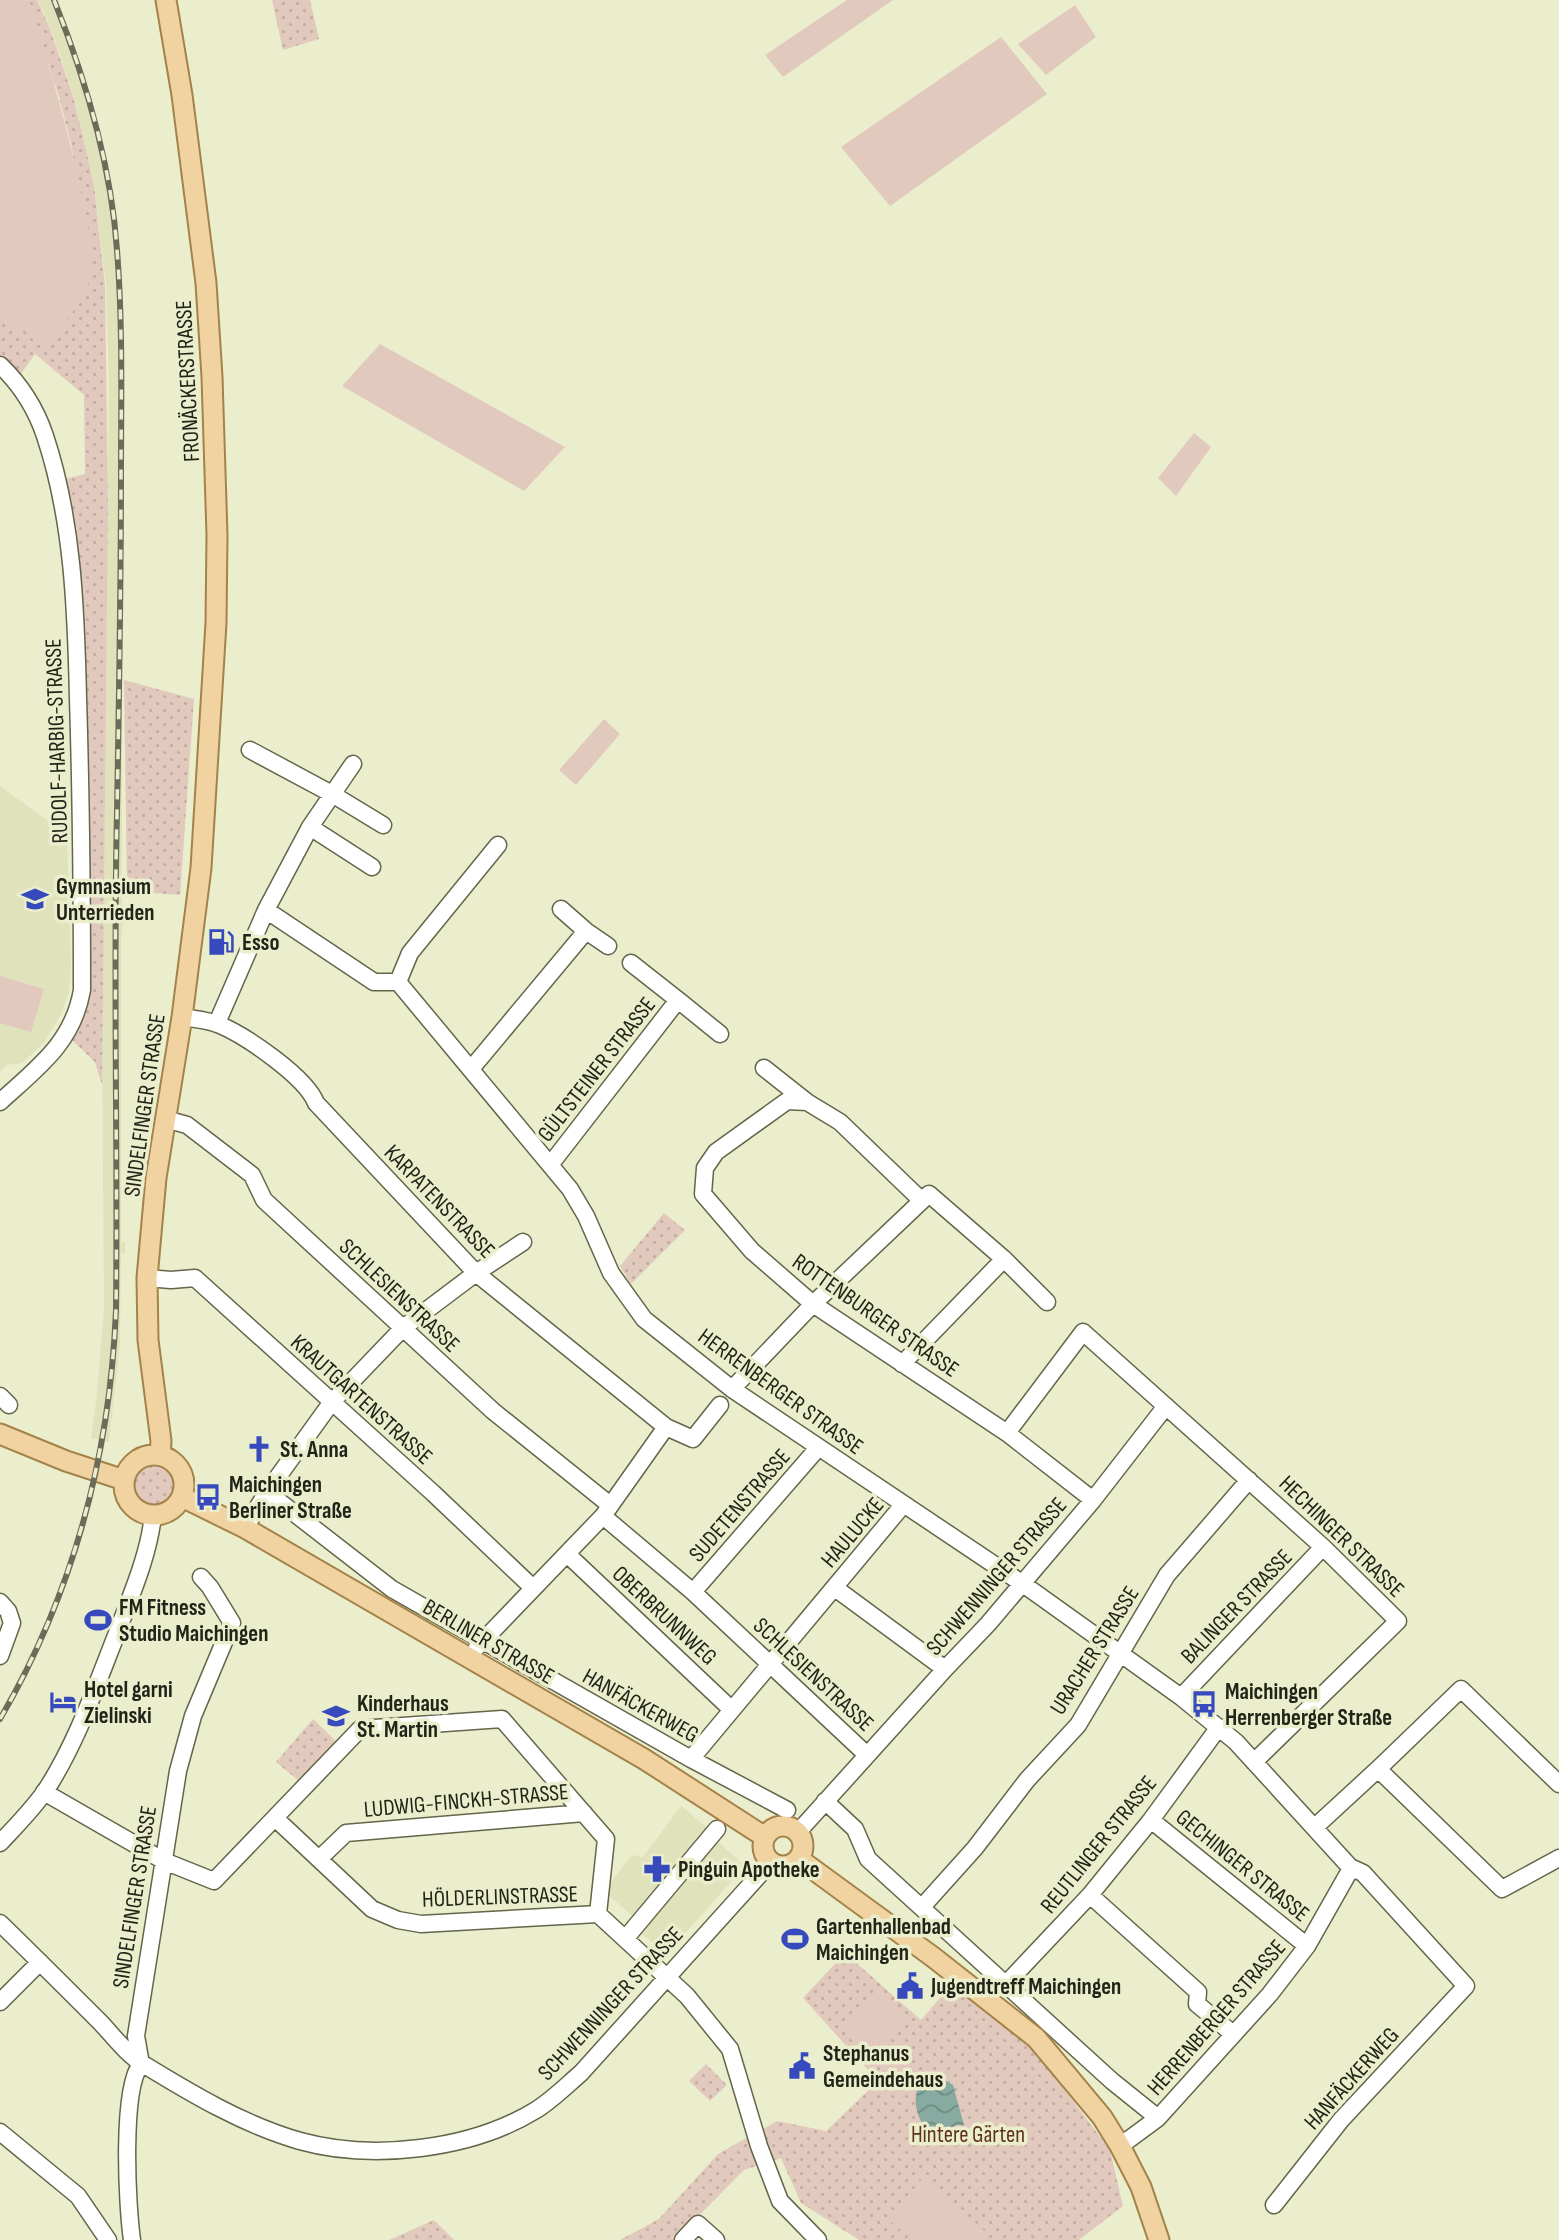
<svg xmlns="http://www.w3.org/2000/svg" width="1559" height="2240" viewBox="0 0 1559 2240" font-family="'Sofia Sans Condensed',sans-serif">
  <style>
    .built { fill: #e0e2bb }
    .grass { fill: url(#grass-dots) }
    .garden { fill: #e2c9be }
    .water { fill: url(#water-waves) }
    .lines { fill: none; stroke-linecap: round; stroke-linejoin: round }
    .minor-casing { stroke: #646549; stroke-width: 19 }
    .major-casing { stroke: #a38349; stroke-width: 23 }
    .minor { stroke: #fff; stroke-width: 16 }
    .major { stroke: #f1d3a1; stroke-width: 19 }
    .rail-casing { stroke: #6a6b58; stroke-width: 6 }
    .rail { stroke: #ebeecd; stroke-width: 3.5; stroke-dasharray: 10; stroke-linecap: butt }
    .labels { text-anchor: middle; stroke-width: 7; stroke-linejoin: round; paint-order: stroke }
    .street-label { font-size: 23px; fill: #232418; stroke: #ebeecd }
    .poi-label { font-size: 23px; font-weight: bold; fill: #232418; stroke: #ebeecd; text-anchor: start }
    .park-label { font-size: 23px; fill: #5e321b; stroke: #ebeecd }
  </style>
  <defs>
    <pattern id="grass-dots" width="8" height="8" patternUnits="userSpaceOnUse" patternTransform="scale(1.75)"><rect width="8" height="8" fill="#e2c9be"/><path d="M2 2h.1M6 6h.1" fill="none" stroke="#c2aca3" stroke-width="1.8" stroke-linecap="round"/></pattern>
    <pattern id="water-waves" width="16" height="10" patternUnits="userSpaceOnUse" patternTransform="scale(1.75)"><rect width="16" height="10" fill="#87aba0"/><path d="M0 5q4-4 8 0t8 0" fill="none" stroke="#6e8b81"/></pattern>
  </defs>
  <rect width="100%" height="100%" fill="#ebeecd"/>
  <path class="built" d="M38,0H58L87,81L105,152L116,207L122,292V912L124,920L121,937V1242H125V1253L121,1254L120,1343L109,1442L91,1438L97,1394L104,1308L102,1041L109,384L106,285L94,185L74,97L50,26Z
    M0,786L67,835L71,964L69,992L62,1013L44,1043L22,1063L7,1065L0,1072Z
    M681,1806L710,1830L707,1832L745,1866L667,1954L630,1925L635,1918L607,1894L613,1879L632,1855L643,1857Z"/>
  <path class="grass" d="M27,0H37L49,26L73,96L83,137L94,186L105,286L108,504L102,1085L95,1062L72,1040L85,1009L87,974L79,573L65,479L85,474L84,395L35,354L21,374L0,356V318L47,341L89,280L91,256L71,144L59,97Z
    M272,0H310L319,39L283,50Z
    M124,680L194,699L180,895L127,891Z
    M664,1213L685,1230L631,1284L620,1266Z
    M131 1485a23 23 0 1 1 46 0a23 23 0 1 1-46 0Z
    M313,1719L338,1743L300,1782L276,1762Z
    M845,1953L921,2020L951,1985L1028,2041L1110,2150L1123,2206L1079,2240H859L801,2203L781,2158L744,2170L675,2240H620L659,2219L718,2154L777,2121L826,2131L878,2081L803,1998Z
    M706,2064L727,2085L710,2101L689,2081Z
    M434,2220L454,2240H389Z"/>
  <path class="garden" d="M0,0H27C51,68 70,136 84,206C88,228 96,259 89,281C81,304 64,325 47,342L0,318Z
    M847,0H893L783,77L765,55Z
    M1075,5L1096,37L1046,75L1018,44Z
    M1001,37L1047,94L890,206L841,147Z
    M380,344L565,447L524,491L342,386Z
    M1194,433L1211,447L1176,496L1158,478Z
    M604,719L620,734L576,785L559,770Z
    M0,976L44,989L31,1032L0,1023Z
    M882,1992L910,2020L875,2056L847,2028Z
    M923,2178L984,2230L975,2240H912L888,2219Z"/>
  <path class="water" d="M941,2078L953,2085L964,2125H956L944,2145C924,2132 910,2111 918,2087L930,2080Z"/>
  <g class="lines">
    <defs>
      <path id="minor" d="M0,365C21,385 36,409 45,436C73,520 76,610 78,698C81,796 82,893 82,990C73,1043 37,1068 0,1102
        M250,750L332,794L383,825
        M310,827L372,867
        M498,845L410,953L398,982L570,1189L586,1216L611,1273L644,1319L732,1389L1023,1584L1181,1697L1236,1742L1350,1867L1363,1873L1466,1986L1341,2120L1274,2205
        M561,909L586,931L608,946
        M266,910L374,982H398
        M631,963L678,1000
        M182,1017C194,1019 209,1020 220,1025C246,1036 306,1077 316,1103L476,1273L666,1427L693,1439L720,1405
        M217,1023L266,910L310,827L353,764
        M764,1068L807,1102
        M471,1069L586,931
        M165,1119L187,1125L252,1175L264,1200L493,1411L610,1505
        M550,1165L678,1000L720,1034
        M921,1200L840,1122L807,1102L787,1101L716,1152L705,1168L703,1194L752,1251L813,1304L1007,1433L1093,1500
        M1004,1259L1047,1302
        M147,1278L171,1280L195,1278L433,1493L532,1587
        M732,1389L813,1304L929,1194L1004,1259L902,1364
        M0,1396L9,1405
        M1007,1433L1083,1332L1323,1547L1398,1621L1254,1762
        M267,1492L392,1589L691,1759L787,1810
        M603,1516L693,1592L867,1755
        M245,1528L267,1492L331,1403L403,1328L476,1273L523,1242
        M567,1554L732,1710
        M835,1588L945,1669
        M693,1592L818,1448
        M0,1602L8,1611L12,1623L0,1656
        M477,1647L603,1516L666,1427
        M1181,1697L1323,1547
        M691,1759L903,1505
        M1559,1784L1461,1689L1378,1769L1502,1889L1559,1858
        M44,1792L164,1861L214,1881L360,1729L502,1719L606,1839L598,1914L687,1996L730,2049L759,2146L780,2201L818,2240
        M825,1801L855,1829L868,1859L1112,2081L1158,2118
        M275,1818L372,1909L398,1920L421,1924L598,1914
        M1151,1820L1307,1946
        M1315,1827L1378,1769
        M798,1832L945,1669L988,1624L1093,1500L1166,1406
        M0,1843C16,1826 33,1809 46,1790C77,1742 96,1686 117,1633C131,1595 149,1555 153,1515
        M319,1859L346,1833L584,1813
        M1090,1895L1198,1992L1197,2004L1233,2034
        M922,1907L975,1848L1027,1780L1078,1725L1167,1575L1249,1480
        M0,1923C33,1955 65,1987 98,2020C112,2034 126,2054 143,2064C192,2094 244,2125 300,2141C372,2161 471,2150 536,2110C552,2100 566,2086 581,2073L771,1862
        M625,1939L717,1829
        M1006,1984L1090,1895L1151,1820L1219,1727
        M0,2002L40,1962
        M0,2132L78,2196L108,2240
        M1120,2146L1158,2118L1270,1994L1307,1946L1349,1872L1350,1867
        M132,2240C127,2205 121,2089 141,2064L136,2036L178,1771L193,1716L232,1623L210,1587L201,1577
        M683,2240L698,2224L716,2240"/>
      <path id="major" d="M0,1434L66,1461L124,1480
        M124 1485a30 30 0 1 1 60 0a30 30 0 1 1-60 0Z
        M160,1455L161,1441L148,1340L147,1278L156,1178L182,1017L201,868L216,623L217,535L212,377L206,283L182,95L166,0
        M182,1497L245,1528L644,1759L765,1837
        M763 1846a20 20 0 1 1 40 0a20 20 0 1 1-40 0Z
        M799,1859L933,1957L1036,2038L1102,2117L1120,2146L1141,2187L1159,2240"/>
    </defs>
    <use href="#minor" class="minor-casing"/>
    <use href="#major" class="major-casing"/>
    <use href="#minor" class="minor"/>
    <use href="#major" class="major"/>
    <defs>
      <path id="rail" d="M0,1719C73,1594 110,1454 116,1310C118,1145 113,979 117,813C119,700 121,588 121,475C121,400 123,325 117,250C111,164 86,80 54,0"/>
    </defs>
    <use href="#rail" class="rail-casing"/>
    <use href="#rail" class="rail"/>
  </g>
  <defs>
    <symbol id="school-bare" viewBox="-9 -9 18 18"><path d="M0-5L7-2L0 1L-7-2ZM-4 1L0 2.5L4 1V4Q0 6-4 4Z" fill="#364abd" stroke="#ebeecd" stroke-width="2.5" paint-order="stroke"/></symbol>
    <symbol id="fuel-bare" viewBox="-9 -9 18 18"><path d="M-5.5-6h7V0h2V4h1.3V-2.5L3-4.5l.8-.8L6-3V5H2.5V1h-1V6h-7ZM-4.2-4.7v3.2H.2V-4.7Z" fill="#364abd" stroke="#ebeecd" stroke-width="2.5" paint-order="stroke"/></symbol>
    <symbol id="church-bare" viewBox="-9 -9 18 18"><path d="M-1.2-6h2.4v3.5h3.3v2.4h-3.3V6h-2.4V-.1h-3.3v-2.4h3.3Z" fill="#364abd" stroke="#ebeecd" stroke-width="2.5" paint-order="stroke"/></symbol>
    <symbol id="bus-bare" viewBox="-9 -9 18 18"><path d="M-5-6H5V4H4V6H2V4H-2V6H-4V4H-5ZM-3.5-4V0h7V-4ZM-3.5 1.2v1.5H-2V1.2ZM2 1.2v1.5H3.5V1.2Z" fill="#364abd" stroke="#ebeecd" stroke-width="2.5" paint-order="stroke"/></symbol>
    <symbol id="stadium-bare" viewBox="-9 -9 18 18"><path d="M0-5a6.5 5 0 1 0 0 10a6.5 5 0 1 0 0-10ZM-3.5-1.8h7v3.6h-7Z" fill="#364abd" stroke="#ebeecd" stroke-width="2.5" paint-order="stroke"/></symbol>
    <symbol id="hotel-bare" viewBox="-9 -9 18 18"><path d="M-6-4.5h1.5V1H6V5H4.5V3h-9V5H-6ZM-4 0a1.8 1.8 0 1 1 3.6 0ZM.5 0V-2.5h3Q6-2.5 6 0Z" fill="#364abd" stroke="#ebeecd" stroke-width="2.5" paint-order="stroke"/></symbol>
    <symbol id="pharmacy-bare" viewBox="-9 -9 18 18"><path d="M-2-6h4v4h4v4h-4v4h-4v-4h-4v-4h4Z" fill="#364abd" stroke="#ebeecd" stroke-width="2.5" paint-order="stroke"/></symbol>
    <symbol id="civic-bare" viewBox="-9 -9 18 18"><path d="M-.6-6.5H3V-4.5H.6V-3L4-1V1h2V6H-6V1h2V-1L-.6-3ZM-1.2 2.5V6h2.4V2.5Z" fill="#364abd" stroke="#ebeecd" stroke-width="2.5" paint-order="stroke"/></symbol>
  </defs>
  <g fill-rule="evenodd">
    <use href="#school-bare" x="16" y="880" width="38" height="38"/>
    <use href="#fuel-bare" x="202" y="923" width="38" height="38"/>
    <use href="#church-bare" x="240" y="1430" width="38" height="38"/>
    <use href="#bus-bare" x="189" y="1478" width="38" height="38"/>
    <use href="#stadium-bare" x="79" y="1601" width="38" height="38"/>
    <use href="#hotel-bare" x="44" y="1683" width="38" height="38"/>
    <use href="#bus-bare" x="1185" y="1685" width="38" height="38"/>
    <use href="#school-bare" x="317" y="1697" width="38" height="38"/>
    <use href="#pharmacy-bare" x="638" y="1850" width="38" height="38"/>
    <use href="#stadium-bare" x="776" y="1920" width="38" height="38"/>
    <use href="#civic-bare" x="891" y="1967" width="38" height="38"/>
    <use href="#civic-bare" x="783" y="2047" width="38" height="38"/>
  </g>
  <g class="labels">
    <g class="street-label">
      <text transform="translate(187 381) rotate(-93)" y="8">FRONÄCKERSTRASSE</text>
      <text transform="translate(56 741) rotate(-92)" y="8">RUDOLF-HARBIG-STRASSE</text>
      <text transform="translate(596 1069) rotate(-52)" y="8">GÜLTSTEINER STRASSE</text>
      <text transform="translate(144 1105) rotate(-82)" y="8">SINDELFINGER STRASSE</text>
      <text transform="translate(440 1201) rotate(46)" y="8">KARPATENSTRASSE</text>
      <text transform="translate(400 1295) rotate(43)" y="8">SCHLESIENSTRASSE</text>
      <text transform="translate(876 1315) rotate(35)" y="8">ROTTENBURGER STRASSE</text>
      <text transform="translate(781 1391) rotate(36)" y="8">HERRENBERGER STRASSE</text>
      <text transform="translate(362 1399) rotate(42)" y="8">KRAUTGARTENSTRASSE</text>
      <text transform="translate(739 1505) rotate(-49)" y="8">SUDETENSTRASSE</text>
      <text transform="translate(852 1532) rotate(-50)" y="8">HAULUCKE</text>
      <text transform="translate(1342 1536) rotate(44)" y="8">HECHINGER STRASSE</text>
      <text transform="translate(996 1576) rotate(-49)" y="8">SCHWENNINGER STRASSE</text>
      <text transform="translate(1236 1606) rotate(-46)" y="8">BALINGER STRASSE</text>
      <text transform="translate(665 1615) rotate(43)" y="8">OBERBRUNNWEG</text>
      <text transform="translate(489 1641) rotate(30)" y="8">BERLINER STRASSE</text>
      <text transform="translate(1094 1650) rotate(-58)" y="8">URACHER STRASSE</text>
      <text transform="translate(814 1674) rotate(43)" y="8">SCHLESIENSTRASSE</text>
      <text transform="translate(641 1705) rotate(29)" y="8">HANFÄCKERWEG</text>
      <text transform="translate(466 1800) rotate(-5)" y="8">LUDWIG-FINCKH-STRASSE</text>
      <text transform="translate(1098 1844) rotate(-51)" y="8">REUTLINGER STRASSE</text>
      <text transform="translate(1243 1865) rotate(39)" y="8">GECHINGER STRASSE</text>
      <text transform="translate(500 1896) rotate(-2)" y="8">HÖLDERLINSTRASSE</text>
      <text transform="translate(134 1897) rotate(-81)" y="8">SINDELFINGER STRASSE</text>
      <text transform="translate(610 2003) rotate(-47)" y="8">SCHWENNINGER STRASSE</text>
      <text transform="translate(1216 2017) rotate(-49)" y="8">HERRENBERGER STRASSE</text>
      <text transform="translate(1351 2078) rotate(-48)" y="8">HANFÄCKERWEG</text>
    </g>
    <g class="poi-label">
      <text x="56" y="894">Gymnasium<tspan x="56" dy="26">Unterrieden</tspan></text>
      <text x="242" y="950">Esso</text>
      <text x="280" y="1457">St. Anna</text>
      <text x="229" y="1492">Maichingen<tspan x="229" dy="26">Berliner Straße</tspan></text>
      <text x="119" y="1615">FM Fitness<tspan x="119" dy="26">Studio Maichingen</tspan></text>
      <text x="84" y="1697">Hotel garni<tspan x="84" dy="26">Zielinski</tspan></text>
      <text x="1225" y="1699">Maichingen<tspan x="1225" dy="26">Herrenberger Straße</tspan></text>
      <text x="357" y="1711">Kinderhaus<tspan x="357" dy="26">St. Martin</tspan></text>
      <text x="678" y="1877">Pinguin Apotheke</text>
      <text x="816" y="1934">Gartenhallenbad<tspan x="816" dy="26">Maichingen</tspan></text>
      <text x="931" y="1994">Jugendtreff Maichingen</text>
      <text x="823" y="2061">Stephanus<tspan x="823" dy="26">Gemeindehaus</tspan></text>
    </g>
    <g class="park-label">
      <text x="968" y="2142">Hintere Gärten</text>
    </g>
  </g>
</svg>
